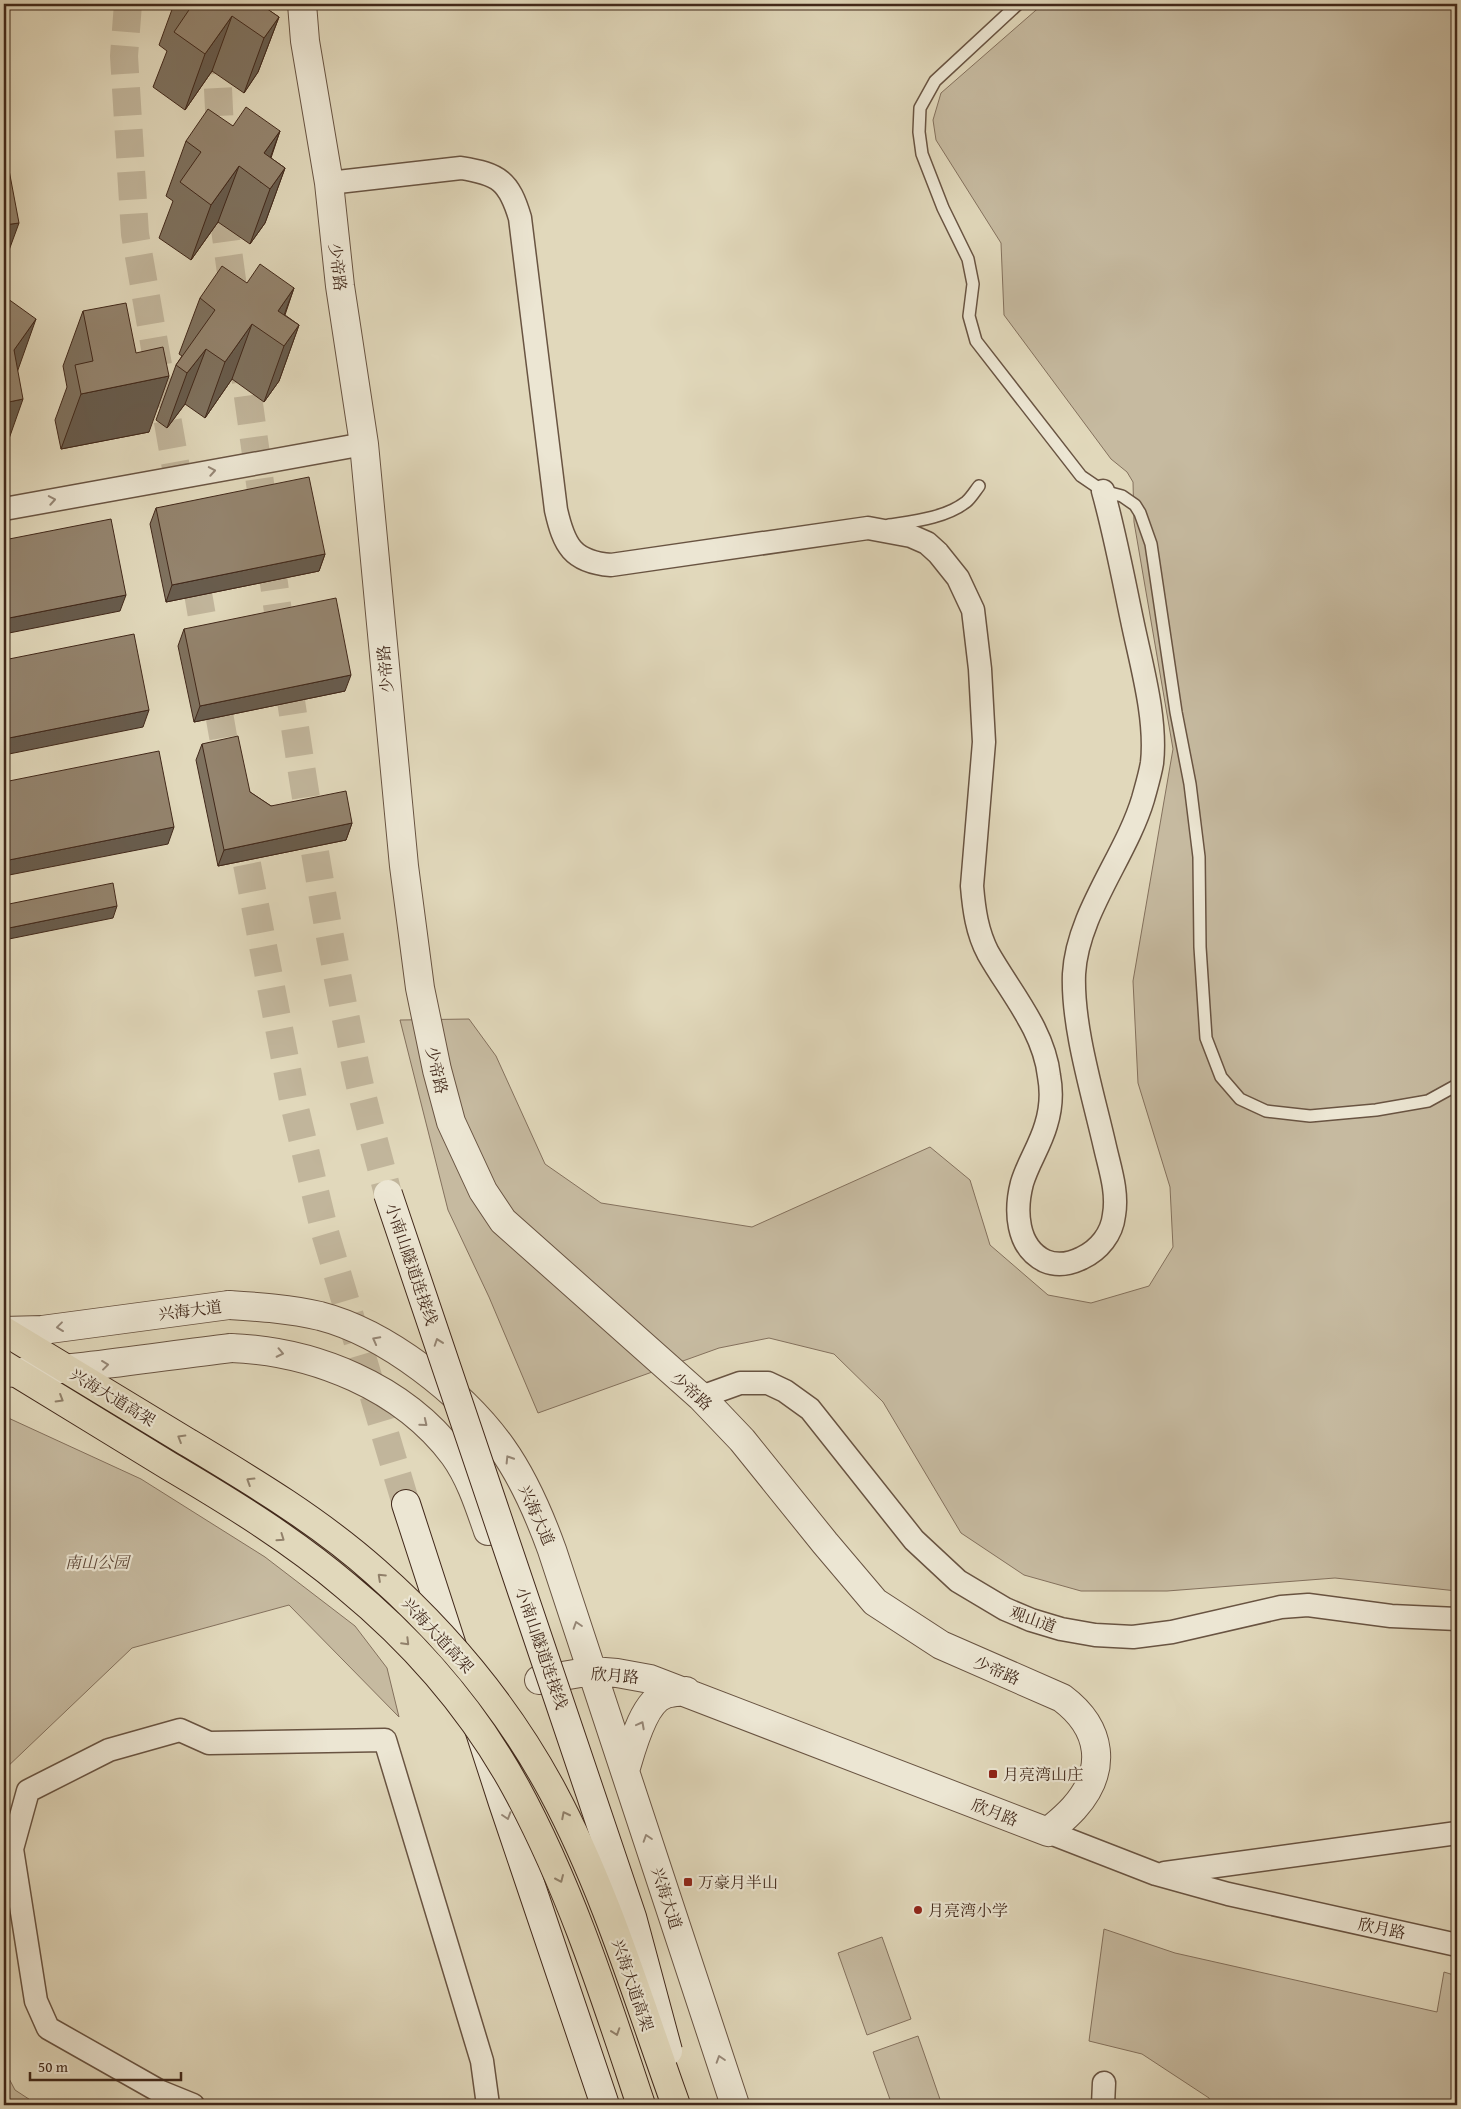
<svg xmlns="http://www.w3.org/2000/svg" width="1461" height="2109" viewBox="0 0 1461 2109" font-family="'Gentium Book Plus','Noto Serif SC',serif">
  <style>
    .green { fill: #c6baa0; stroke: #84715d }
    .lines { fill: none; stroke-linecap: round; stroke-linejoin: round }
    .secondary-tunnel { stroke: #c1b59b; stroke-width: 28; stroke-dasharray: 28 14; stroke-linecap: butt }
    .service-casing { stroke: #695442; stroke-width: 14 }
    .minor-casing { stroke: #695442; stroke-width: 25 }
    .tertiary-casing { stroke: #695442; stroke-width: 30 }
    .secondary-casing { stroke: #41281a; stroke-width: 30 }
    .service { stroke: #ece6d3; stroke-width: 11 }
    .minor { stroke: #ece6d3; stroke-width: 22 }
    .tertiary { stroke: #ece6d3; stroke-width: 28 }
    .secondary { stroke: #ece6d3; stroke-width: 28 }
    .tertiary-bridge-casing { stroke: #695442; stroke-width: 30; stroke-linecap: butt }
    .secondary-bridge-casing { stroke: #41281a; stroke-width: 30; stroke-linecap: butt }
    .primary-bridge-casing { stroke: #41281a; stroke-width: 30; stroke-linecap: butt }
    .tertiary-bridge { stroke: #ece6d3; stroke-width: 28 }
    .secondary-bridge { stroke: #ece6d3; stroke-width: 28 }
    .primary-bridge { stroke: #e1d8bb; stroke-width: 28 }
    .wall { fill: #7f725f; stroke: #41281a }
    .shaded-wall { fill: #685c4d; stroke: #41281a }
    .building { fill: #94846e; stroke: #41281a }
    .oneway { stroke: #968776 }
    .oneway2 { stroke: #91806a }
    .poi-dot { fill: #8f2418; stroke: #ece6d3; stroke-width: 2 }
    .labels { text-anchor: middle; stroke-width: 4.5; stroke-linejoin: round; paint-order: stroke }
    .street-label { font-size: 16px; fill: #41281a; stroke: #ece6d3 }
    .park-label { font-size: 16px; font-style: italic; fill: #5c4535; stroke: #ece6d3 }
    .poi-label { font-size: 16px; fill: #41281a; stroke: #ece6d3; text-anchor: start }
  </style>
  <rect width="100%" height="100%" fill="#e1d8bb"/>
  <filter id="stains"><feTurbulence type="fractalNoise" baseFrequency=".004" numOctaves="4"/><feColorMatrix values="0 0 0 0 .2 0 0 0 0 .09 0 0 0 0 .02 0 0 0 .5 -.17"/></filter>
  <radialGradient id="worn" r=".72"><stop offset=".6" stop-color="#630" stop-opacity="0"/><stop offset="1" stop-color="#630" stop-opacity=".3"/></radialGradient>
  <path class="green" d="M1043,4H1457V1591L1335,1578L1167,1591H1081L1024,1575L961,1533L883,1402L834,1354L769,1338L719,1348L538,1413L489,1297L448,1210L400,1020L469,1019L496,1056L545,1164L601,1203L752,1227L930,1147L970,1180L990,1245L1048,1295L1091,1303L1149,1286L1173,1247L1170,1187L1138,1083L1133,981L1173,749L1134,522L1133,482L1127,472L1111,459L1004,315L1001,243L936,140L933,120L941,93Z
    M4,1416L141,1479L265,1557L355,1626L387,1668L399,1717L289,1605L132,1648L4,1770Z
    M1104,1929L1175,1953L1437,2012L1444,1972L1457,1976V2105H1212L1209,2098L1142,2054L1089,2041Z
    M882,1937L911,2019L867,2035L838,1953Z
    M918,2036L942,2105H892L873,2052Z
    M4,2069L15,2090L38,2105H4Z"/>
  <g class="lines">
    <path class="secondary-tunnel" d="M128,4L124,56L135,234L230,776
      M219,4L217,69L225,229L236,309
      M242,354C275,587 304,822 353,1053C362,1100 376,1147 388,1194
      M239,823L293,1100L324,1229L406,1504"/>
    <defs>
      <path id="service" d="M1018,4L935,81L920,108L919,132L922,154L943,208L968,259L973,284L969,316L976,341L1081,476L1103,491L1122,496L1135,505L1140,513L1151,544L1176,712L1190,784L1199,857L1200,947L1206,1038L1221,1077L1240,1099L1266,1111L1310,1116L1376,1110L1428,1101L1457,1085
        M889,525C915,521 945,518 966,502C971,498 975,491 979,486"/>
      <path id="minor" d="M329,183L461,168C499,174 509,181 520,218L556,510C564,545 572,562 611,565L868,528L911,536L927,543L938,553L958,578L973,610L980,669L984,742L972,886C974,910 977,932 988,953C1010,992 1044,1030 1049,1076C1052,1092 1051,1109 1046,1125C1040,1146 1028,1163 1022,1183C1015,1210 1016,1247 1045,1261C1057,1266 1070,1264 1082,1258C1099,1250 1112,1234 1114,1215C1118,1192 1110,1169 1105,1147C1093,1094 1072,1027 1074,974C1077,914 1126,856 1143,799C1146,788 1150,775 1152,763C1157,718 1141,664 1132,620C1123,577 1115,534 1103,491
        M4,509L364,444
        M701,1397L740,1383H768L785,1391L810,1409L914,1540L958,1581L1005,1609L1031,1620L1061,1629L1095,1635L1133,1637L1172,1632L1281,1607L1308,1605L1391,1616L1457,1619
        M1048,1832L1156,1874L1228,1894L1457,1945
        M1165,1873L1457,1833
        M193,2105L161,2092L48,2028L36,2001L12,1849L28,1791L109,1750L180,1730L209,1743L385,1740L482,2061L488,2105
        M1103,2105L1104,2083"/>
      <path id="tertiary" d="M302,4L305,41L329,183L340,286L364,444L404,866L420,988L437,1070L451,1122L483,1191L503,1221L701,1397L742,1440L825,1543L875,1602L941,1645L1062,1698C1102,1728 1108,1770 1074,1808C1066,1817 1056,1825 1048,1832L650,1679L617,1673L592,1671L539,1680
        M229,1305C260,1307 290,1309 320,1316C386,1333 463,1393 502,1448C524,1479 539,1514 552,1550L735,2105
        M231,1348C314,1351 403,1387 454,1455C470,1477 479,1505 488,1531
        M625,1771C631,1751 643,1701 666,1694C672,1692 680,1692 686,1691"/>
      <path id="secondary" d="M406,1504L503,1803L605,2105"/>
    </defs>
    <use href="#service" class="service-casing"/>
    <use href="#minor" class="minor-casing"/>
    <use href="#tertiary" class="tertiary-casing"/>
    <use href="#secondary" class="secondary-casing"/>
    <use href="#service" class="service"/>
    <use href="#minor" class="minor"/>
    <use href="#tertiary" class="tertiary"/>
    <use href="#secondary" class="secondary"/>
    <defs>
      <path id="tertiary-bridge" d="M4,1331L42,1330L229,1305
        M4,1373C80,1370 155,1357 231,1348"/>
      <path id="secondary-bridge" d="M388,1194L632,1917L668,2051"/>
      <path id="primary-bridge" d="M4,1331C65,1368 126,1405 187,1442C252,1481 319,1521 376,1572C447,1635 508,1708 553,1792C606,1891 638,2000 676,2105
        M4,1365C59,1399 114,1432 169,1466C230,1502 292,1540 346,1586C414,1642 474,1711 516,1788C571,1889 605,1997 641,2105"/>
    </defs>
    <use href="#tertiary-bridge" class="tertiary-bridge-casing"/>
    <use href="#secondary-bridge" class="secondary-bridge-casing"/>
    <use href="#primary-bridge" class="primary-bridge-casing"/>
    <use href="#tertiary-bridge" class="tertiary-bridge"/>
    <use href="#secondary-bridge" class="secondary-bridge"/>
    <use href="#primary-bridge" class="primary-bridge"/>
  </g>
  <path class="wall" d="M174,4H265L264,7L279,17L258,72L244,93L212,71L185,110L153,87L167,51L159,45Z
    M233,126L280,131L271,158L285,168L265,223L250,244L218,222L191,260L159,238L173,201L166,196L186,141Z
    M247,283L294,288L285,315L299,325L279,381L264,402L232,379L205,418L185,404L167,428L156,420L176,365L182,356L179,354L200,298Z
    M83,311L149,432L61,449L55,420L67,387L63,366Z
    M156,508L325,554L319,571L166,602L150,524Z
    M184,629L345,691L194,722L178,646Z
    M202,744L250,792L271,806L352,823L346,840L218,866L196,760Z"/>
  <path class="shaded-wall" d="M232,16L212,71L185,110L205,54Z
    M279,17L258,72L244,93L264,38Z
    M280,131L261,183L264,153Z
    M239,166L218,222L191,260L211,205Z
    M285,168L265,223L250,244L270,189Z
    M19,223L4,264V225Z
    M294,288L275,340L278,311Z
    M36,319L14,381V350Z
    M252,324L232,379L205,418L225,362Z
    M299,325L279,381L264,402L284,346Z
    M206,349L185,404L167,428L187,373Z
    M169,376L149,432L61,449L81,394Z
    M23,399L4,453V403Z
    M325,554L319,571L166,602L172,585Z
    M126,595L120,611L4,634V619Z
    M351,675L345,691L194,722L200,706Z
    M149,710L143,727L4,755V739Z
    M352,823L346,840L218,866L224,850Z
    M174,827L168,844L4,876V861Z
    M117,906L113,918L4,940V929Z"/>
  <path class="building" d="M193,4H260L279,17L264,38L232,16L205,54L174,32Z
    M246,107L280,131L264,153L285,168L270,189L239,166L211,205L180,182L201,152L186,141L208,109L233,126Z
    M4,166L9,170L19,223L4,225Z
    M260,264L294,288L278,311L299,325L284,346L252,324L225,362L206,349L187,373L176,365L215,310L200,298L222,266L247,283Z
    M4,296L36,319L14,350L23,399L4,403Z
    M126,303L136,353L163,347L169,376L81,394L75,365L93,361L83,311Z
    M309,477L325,554L172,585L156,508Z
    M111,519L126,595L4,619V540Z
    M336,598L351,675L200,706L184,629Z
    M134,634L149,710L4,739V660Z
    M238,736L250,792L271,806L346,791L352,823L224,850L202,744Z
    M159,751L174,827L4,861V782Z
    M113,883L117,906L4,929V905Z"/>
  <defs><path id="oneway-chevron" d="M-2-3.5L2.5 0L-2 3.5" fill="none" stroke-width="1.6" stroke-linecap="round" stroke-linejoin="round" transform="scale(1.25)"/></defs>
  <g class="oneway">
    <use href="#oneway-chevron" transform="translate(212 471) rotate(-10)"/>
    <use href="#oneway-chevron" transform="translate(52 500) rotate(-10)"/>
    <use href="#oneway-chevron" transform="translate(60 1327) rotate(173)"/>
    <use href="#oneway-chevron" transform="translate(376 1340) rotate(-152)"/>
    <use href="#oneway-chevron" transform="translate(438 1342) rotate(-109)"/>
    <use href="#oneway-chevron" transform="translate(280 1353) rotate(12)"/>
    <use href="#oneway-chevron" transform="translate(105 1365) rotate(-7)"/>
    <use href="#oneway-chevron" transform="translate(424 1423) rotate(39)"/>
    <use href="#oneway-chevron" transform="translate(509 1459) rotate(-122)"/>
    <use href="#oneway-chevron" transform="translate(577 1625) rotate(-108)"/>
    <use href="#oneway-chevron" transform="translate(641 1725) rotate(-62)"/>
    <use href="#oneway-chevron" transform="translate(507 1816) rotate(72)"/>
    <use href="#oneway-chevron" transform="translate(647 1838) rotate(-108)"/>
    <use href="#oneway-chevron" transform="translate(720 2059) rotate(-108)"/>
  </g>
  <g class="oneway2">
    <use href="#oneway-chevron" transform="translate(60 1399) rotate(31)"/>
    <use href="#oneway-chevron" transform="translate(181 1438) rotate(-149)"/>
    <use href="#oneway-chevron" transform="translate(250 1481) rotate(-148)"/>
    <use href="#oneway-chevron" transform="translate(281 1538) rotate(35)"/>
    <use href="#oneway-chevron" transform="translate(381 1577) rotate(-137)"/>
    <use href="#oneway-chevron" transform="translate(406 1642) rotate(45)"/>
    <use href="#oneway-chevron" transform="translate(565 1815) rotate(-117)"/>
    <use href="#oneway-chevron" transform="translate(560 1879) rotate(66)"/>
    <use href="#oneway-chevron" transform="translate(616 2032) rotate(71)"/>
  </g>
  <g class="poi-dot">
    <rect x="988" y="1769" width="10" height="10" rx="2.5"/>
    <rect x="683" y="1877" width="10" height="10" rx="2.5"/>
    <circle cx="918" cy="1910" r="5"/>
  </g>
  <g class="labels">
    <g class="street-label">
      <text transform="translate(338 267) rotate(83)" y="6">少帝路</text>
      <text transform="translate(385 669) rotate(-95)" y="6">少帝路</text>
      <text transform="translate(437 1070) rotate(77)" y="6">少帝路</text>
      <text transform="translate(412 1264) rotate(71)" y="6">小南山隧道连接线</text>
      <text transform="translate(190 1310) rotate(-7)" y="6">兴海大道</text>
      <text transform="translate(692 1391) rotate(42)" y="6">少帝路</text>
      <text transform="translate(113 1397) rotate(31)" y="6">兴海大道高架</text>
      <text transform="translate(537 1515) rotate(66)" y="6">兴海大道</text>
      <text transform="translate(1033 1619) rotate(20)" y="6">观山道</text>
      <text transform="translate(438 1635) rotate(47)" y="6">兴海大道高架</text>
      <text transform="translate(542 1648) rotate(71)" y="6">小南山隧道连接线</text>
      <text transform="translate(997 1670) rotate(23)" y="6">少帝路</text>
      <text transform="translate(615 1675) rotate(5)" y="6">欣月路</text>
      <text transform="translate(995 1812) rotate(21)" y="6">欣月路</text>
      <text transform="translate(667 1898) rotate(72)" y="6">兴海大道</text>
      <text transform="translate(1382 1928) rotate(12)" y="6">欣月路</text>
      <text transform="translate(633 1985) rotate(71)" y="6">兴海大道高架</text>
    </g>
    <g class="park-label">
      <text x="97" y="1568">南山公园</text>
    </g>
    <g class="poi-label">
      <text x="1003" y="1780">月亮湾山庄</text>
      <text x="698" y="1888">万豪月半山</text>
      <text x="928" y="1916">月亮湾小学</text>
    </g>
  </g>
  <rect width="1461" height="2109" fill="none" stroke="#e1d8bb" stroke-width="20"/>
  <rect x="5" y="5" width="1451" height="2099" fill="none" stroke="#41281a" stroke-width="2.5"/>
  <rect x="10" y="10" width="1441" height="2089" fill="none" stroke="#41281a"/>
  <path d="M30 2072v8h151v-8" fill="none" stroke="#41281a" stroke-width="2.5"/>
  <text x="38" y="2072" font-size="15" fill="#41281a" stroke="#ece6d3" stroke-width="4" paint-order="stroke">50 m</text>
  <rect width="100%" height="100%" filter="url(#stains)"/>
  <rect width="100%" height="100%" fill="url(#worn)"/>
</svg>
